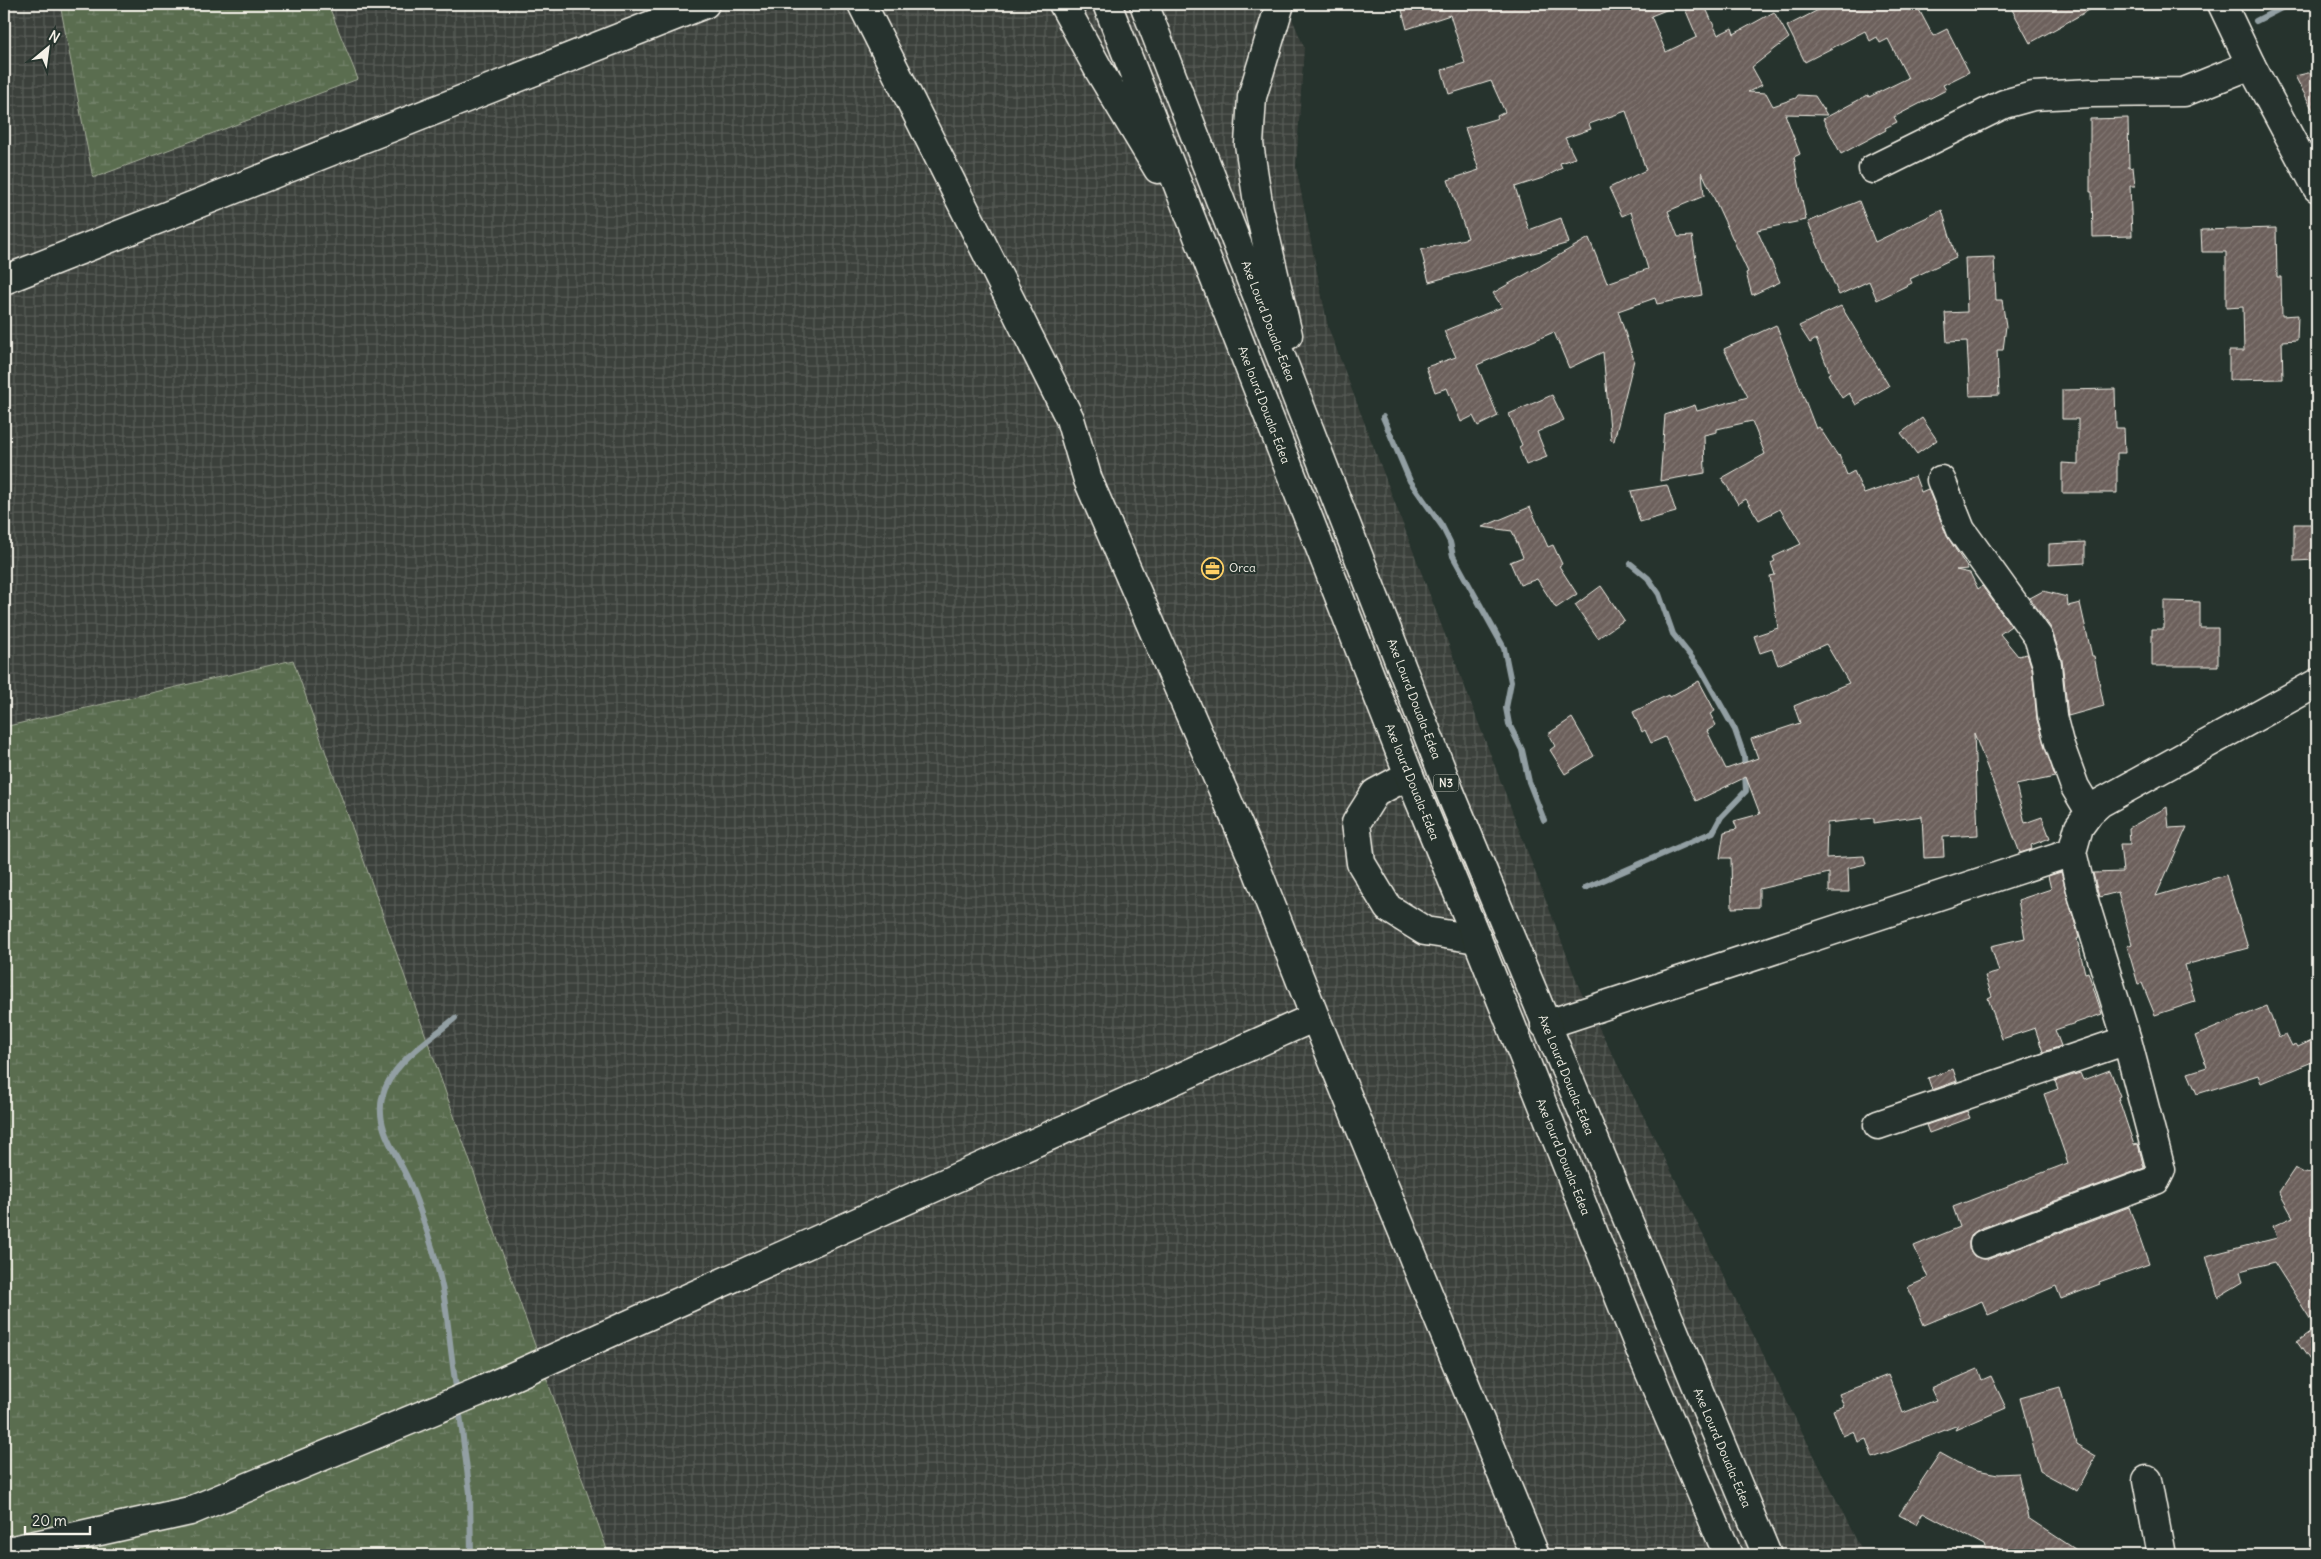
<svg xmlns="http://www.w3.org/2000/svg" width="2321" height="1559" viewBox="0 0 2321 1559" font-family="Delius,sans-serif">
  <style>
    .industrial { fill: url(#industrial-grid) }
    .wetland { fill: url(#wetland-marsh); stroke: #a7af9c }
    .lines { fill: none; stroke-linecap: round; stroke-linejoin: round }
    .stream { stroke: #929fa3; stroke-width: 6 }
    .building { fill: url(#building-hatch); stroke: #f4f1e8 }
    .minor-casing { stroke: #f4f1e8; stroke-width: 31 }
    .major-casing { stroke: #f4f1e8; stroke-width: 31 }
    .highway-casing { stroke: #f4f1e8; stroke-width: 31 }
    .minor { stroke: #26332d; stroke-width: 28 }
    .major { stroke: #26332d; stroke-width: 28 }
    .highway { stroke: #26332d; stroke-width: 28 }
    .labels { text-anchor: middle; stroke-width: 4; stroke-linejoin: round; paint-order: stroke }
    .shield { fill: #26332d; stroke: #b6b8b0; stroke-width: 1 }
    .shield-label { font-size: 11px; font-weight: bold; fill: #f4f1e8 }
    .street-label { font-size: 12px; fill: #f4f1e8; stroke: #26332d }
    .poi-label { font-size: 12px; fill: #f4f1e8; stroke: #26332d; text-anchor: start }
  </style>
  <defs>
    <pattern id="industrial-grid" width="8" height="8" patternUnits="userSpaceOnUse" patternTransform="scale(1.25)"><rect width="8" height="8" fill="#3b403b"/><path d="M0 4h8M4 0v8" fill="none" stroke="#585c57"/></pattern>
    <pattern id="wetland-marsh" width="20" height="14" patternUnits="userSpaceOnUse" patternTransform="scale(1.25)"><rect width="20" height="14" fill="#5a6d50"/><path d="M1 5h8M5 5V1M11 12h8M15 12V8" fill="none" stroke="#728269"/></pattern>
    <pattern id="building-hatch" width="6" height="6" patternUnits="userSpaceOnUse" patternTransform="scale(1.25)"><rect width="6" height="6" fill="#6c605b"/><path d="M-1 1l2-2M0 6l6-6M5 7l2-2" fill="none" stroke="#827773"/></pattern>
  </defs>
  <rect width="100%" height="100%" fill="#26332d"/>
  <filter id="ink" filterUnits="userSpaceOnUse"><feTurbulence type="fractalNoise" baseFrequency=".02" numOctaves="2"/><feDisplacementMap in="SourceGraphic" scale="10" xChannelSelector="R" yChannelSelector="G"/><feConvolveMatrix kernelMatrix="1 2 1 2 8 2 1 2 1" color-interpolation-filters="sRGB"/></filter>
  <g filter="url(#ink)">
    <path class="industrial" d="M4,4H60L93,178L358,79L328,4H1286L1304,47L1296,167L1328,327L1580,990L1864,1555H609L293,660L4,727Z"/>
    <path class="wetland" d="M60,4H328L358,79L93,178Z
      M293,660L609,1555H4V727Z"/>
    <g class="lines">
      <path class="stream" d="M2256,21L2289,4
        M1383,417L1410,481L1442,526L1450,542L1453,556L1504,648L1511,682L1506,708L1509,724L1522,750L1529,782L1544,820
        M1585,888L1713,832L1721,817L1746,791L1744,756L1735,730L1700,668L1673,634L1659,594L1648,578L1631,564
        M455,1018C430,1040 390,1063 382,1098C375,1131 400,1157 411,1186C424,1220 436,1256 443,1291C449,1325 451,1359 457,1393
        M459,1407L470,1493L471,1555"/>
    </g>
    <path class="building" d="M1422,4H1681L1651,16L1666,52L1697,37L1683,4H1704L1718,35L1732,28L1734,34L1774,12L1789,38L1752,67L1762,85L1748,92L1766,93L1773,106L1796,98L1798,95L1815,96L1827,115L1785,114L1800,154L1794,157L1806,220L1757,230L1780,282L1752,295L1746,273L1748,272L1702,172L1704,196L1668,211L1678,237L1692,236L1702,295L1657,304L1655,298L1618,311L1634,360L1614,441L1611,440L1603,352L1569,368L1554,332L1477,365L1498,416L1478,426L1473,416L1461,422L1447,388L1435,392L1426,367L1456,357L1444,331L1502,307L1493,293L1589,238L1607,283L1648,269L1631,212L1622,216L1609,188L1646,170L1626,111L1589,124L1591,129L1565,138L1575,158L1560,163L1562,168L1543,178L1515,187L1529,230L1561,218L1569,243L1429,282L1421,250L1468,238L1448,180L1479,170L1465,128L1498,118L1497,116L1505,112L1491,81L1449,94L1442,70L1465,63L1450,15L1407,29L1402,10Z
      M1830,4H1916L1933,36L1947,29L1969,72L1943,85L1946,90L1894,117L1897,122L1885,128L1886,130L1841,154L1823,119L1868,95L1869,97L1908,78L1888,39L1880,43L1877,37L1870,41L1865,31L1805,62L1787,26Z
      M2009,4H2100L2030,43Z
      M2308,73H2317V118L2295,76Z
      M2128,118L2129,168L2133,167L2135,186H2130L2132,236L2093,237L2092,192H2090V119Z
      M1859,201L1875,242L1942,210L1956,257L1910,279L1912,283L1877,300L1869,281L1839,295L1808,222Z
      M2276,228L2277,277H2281L2282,316L2298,315L2297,340L2282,341L2283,379L2229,380V351H2244L2243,307L2226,308V252H2202L2201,230Z
      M1994,257L1996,300H2002L2006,326L2003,350H1997L1999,395L1970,396L1967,341L1947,342L1945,313L1967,312L1965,258Z
      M1841,306L1889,386L1856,405L1849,393L1842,398L1828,374L1830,373L1816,339L1810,343L1799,326Z
      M1776,325L1816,429L1819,427L1838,456L1839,455L1847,475L1854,471L1864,494L1915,476L1921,492L1928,489L1947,536L1968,569L1956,570L1970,573L1978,589L1982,586L2011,626L2000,634L2018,656L2027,654L2032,668L2037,720L2055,777L2016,785L2025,823L2042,817L2050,838L2031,845L2032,849L2020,853L1974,733L1978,835L1943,837L1944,857L1924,858L1922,816L1874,823V818L1827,823L1826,858L1864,856L1866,864L1848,868L1849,892H1829V873L1759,889V907L1732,908L1731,858H1720L1724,832L1737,829L1734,821L1760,814L1746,777L1696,801L1665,737L1651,743L1645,730L1642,732L1633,712L1668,695L1669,697L1699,681L1715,711L1710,714L1716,725L1707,731L1726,769L1758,758L1751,739L1800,723L1794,706L1849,683L1826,644L1778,665L1772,649L1760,653L1754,636L1778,628L1770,576L1775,575L1771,563L1775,561L1773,557L1801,544L1780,509L1759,520L1746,499L1738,504L1722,478L1765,454L1752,421L1717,429V432L1704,435L1705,473L1660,481L1665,415L1695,405L1697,411L1748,397L1724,349Z
      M2115,389L2116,428H2124L2125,453H2117V493H2062V463L2078,464V419H2062V390Z
      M1552,395L1564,420L1537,432L1547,457L1526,465L1519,447L1522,445L1509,414Z
      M1922,418L1937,440L1917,454L1901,433Z
      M1667,485L1676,512L1640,522L1631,491Z
      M1530,507L1548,547L1553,545L1562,564L1559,566L1577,594L1556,608L1537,579L1520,585L1510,562L1523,557L1512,531L1482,527Z
      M2294,524H2317V560L2294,561Z
      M2085,542V563L2049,565V544Z
      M1601,586L1624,620L1598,638L1575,605Z
      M2043,591L2067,597L2068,606L2080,603L2092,656H2094L2104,706L2068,716L2062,660L2051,628L2030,598Z
      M2164,601L2200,602V628H2218V666H2152V629H2164Z
      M1572,718L1594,756L1565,774L1550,750L1555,746L1548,734Z
      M2167,807L2169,828L2187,827L2156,896L2226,875L2248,948L2185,965L2195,1002L2155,1015L2142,983L2138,984L2127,946L2132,944L2118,892L2099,897L2093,873L2123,872L2120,844H2130L2129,828Z
      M2061,872L2079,938L2077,939L2085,973L2088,972L2102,1014L2055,1030L2061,1046L2043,1052L2035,1028L2002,1039L1988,998L1992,996L1985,976L1999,972L1991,946L2025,938L2018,900L2051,889L2048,876Z
      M2267,1006L2279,1038L2286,1034L2292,1046L2296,1044L2298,1047L2317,1038V1060L2261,1083L2258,1075L2197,1094L2188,1073L2207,1067L2195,1036Z
      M1953,1069L1957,1081L1932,1090L1928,1078Z
      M2110,1070L2120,1096L2118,1097L2134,1145L2138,1144L2144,1168L1979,1229L1972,1234L1969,1242V1249L1974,1256L1982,1259H1989L2129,1207L2149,1264L2099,1282L2100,1284L2061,1299L2056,1286L1988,1315L1982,1301L1924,1325L1908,1287L1928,1278L1914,1246L1960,1227L1953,1207L2068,1163L2044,1094L2058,1089L2055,1081L2080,1073L2083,1080Z
      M1967,1111L1970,1118L1929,1133L1926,1125Z
      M2295,1168L2304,1173L2317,1174V1370L2297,1342L2316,1328L2274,1262L2240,1271L2243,1282L2218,1297L2206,1256L2277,1238L2273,1226L2293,1217L2279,1192Z
      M1978,1369L1982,1380L1991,1376L2006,1408L1955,1430L1958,1425L1873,1458L1866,1439L1858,1442L1854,1431L1843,1436L1833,1410L1844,1406L1839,1394L1888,1375L1903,1413L1936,1400L1931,1389Z
      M2060,1387L2076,1444L2096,1456L2077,1491L2040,1471L2020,1398Z
      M1940,1453L1958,1463L1977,1470L1998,1474L2018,1473L2028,1518L2084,1555H1987L1984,1545L1923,1512L1916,1524L1899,1515Z"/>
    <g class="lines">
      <defs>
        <path id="minor" d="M862,4L1070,419L1088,480L1252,857L1315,1017L1535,1555
          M1873,169L2004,104L2033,96L2091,93L2184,92L2251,65
          M4,280L705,4
          M1941,480L1961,530L2038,637L2047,665L2052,716L2059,743L2075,787L2090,812
          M1409,775L1375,793L1356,823L1361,863L1388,908L1425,931L1477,939
          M1545,1025L2072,852
          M1878,1125L2127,1040
          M1984,1244L2156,1180L2161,1170L2127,1040L2082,894L2072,852L2079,827L2090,812L2100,803L2317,683
          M2147,1480L2161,1555
          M4,1552L190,1511L478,1392L1315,1017"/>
        <path id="major" d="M2222,4L2251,65L2317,188"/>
        <path id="highway" d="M1063,4L1100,72L1158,169
          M1107,4L1409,775L1477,939L1643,1357L1728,1555
          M1144,4L1450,792L1767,1555
          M1280,4L1252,97L1249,144L1259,209L1288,335"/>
      </defs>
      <use href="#minor" class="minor-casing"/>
      <use href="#major" class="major-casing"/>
      <use href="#highway" class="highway-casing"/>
      <use href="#minor" class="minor"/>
      <use href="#major" class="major"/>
      <use href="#highway" class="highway"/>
    </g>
  </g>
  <defs>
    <symbol id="office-ring" viewBox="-11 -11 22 22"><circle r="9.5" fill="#26332d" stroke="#ffd166" stroke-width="1.5"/><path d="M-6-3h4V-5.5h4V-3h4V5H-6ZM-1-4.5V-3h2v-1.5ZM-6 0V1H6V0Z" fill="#ffd166"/></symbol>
  </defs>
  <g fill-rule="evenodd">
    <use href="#office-ring" x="1200" y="556" width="25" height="25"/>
  </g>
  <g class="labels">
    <rect class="shield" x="1433.5" y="774.5" width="25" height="17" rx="4"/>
    <g class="shield-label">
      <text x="1446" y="787">N3</text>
    </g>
    <g class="street-label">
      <text transform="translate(1268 321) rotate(69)" y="4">Axe Lourd Douala-Edea</text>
      <text transform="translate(1264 405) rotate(69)" y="4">Axe lourd Douala-Edea</text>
      <text transform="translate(1414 699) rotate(69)" y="4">Axe Lourd Douala-Edea</text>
      <text transform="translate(1412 782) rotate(68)" y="4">Axe lourd Douala-Edea</text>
      <text transform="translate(1566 1075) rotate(68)" y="4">Axe Lourd Douala-Edea</text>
      <text transform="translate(1563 1157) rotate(68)" y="4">Axe lourd Douala-Edea</text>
      <text transform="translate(1722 1448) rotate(67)" y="4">Axe Lourd Douala-Edea</text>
    </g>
    <g class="poi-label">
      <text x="1229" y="572">Orca</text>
    </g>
  </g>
  <rect width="2321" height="1559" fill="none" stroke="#26332d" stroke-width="20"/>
  <rect x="10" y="10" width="2301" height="1539" fill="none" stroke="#f4f1e8" stroke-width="2" filter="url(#ink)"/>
  <g transform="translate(48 48) rotate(29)" stroke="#26332d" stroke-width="4" paint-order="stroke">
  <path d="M0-4L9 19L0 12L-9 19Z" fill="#f4f1e8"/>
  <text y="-8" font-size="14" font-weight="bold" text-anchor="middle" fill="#f4f1e8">N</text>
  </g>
  <path d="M25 1526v8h65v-8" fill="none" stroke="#f4f1e8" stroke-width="2.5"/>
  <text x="32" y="1526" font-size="15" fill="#f4f1e8" stroke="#26332d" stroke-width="4" paint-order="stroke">20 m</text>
</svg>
